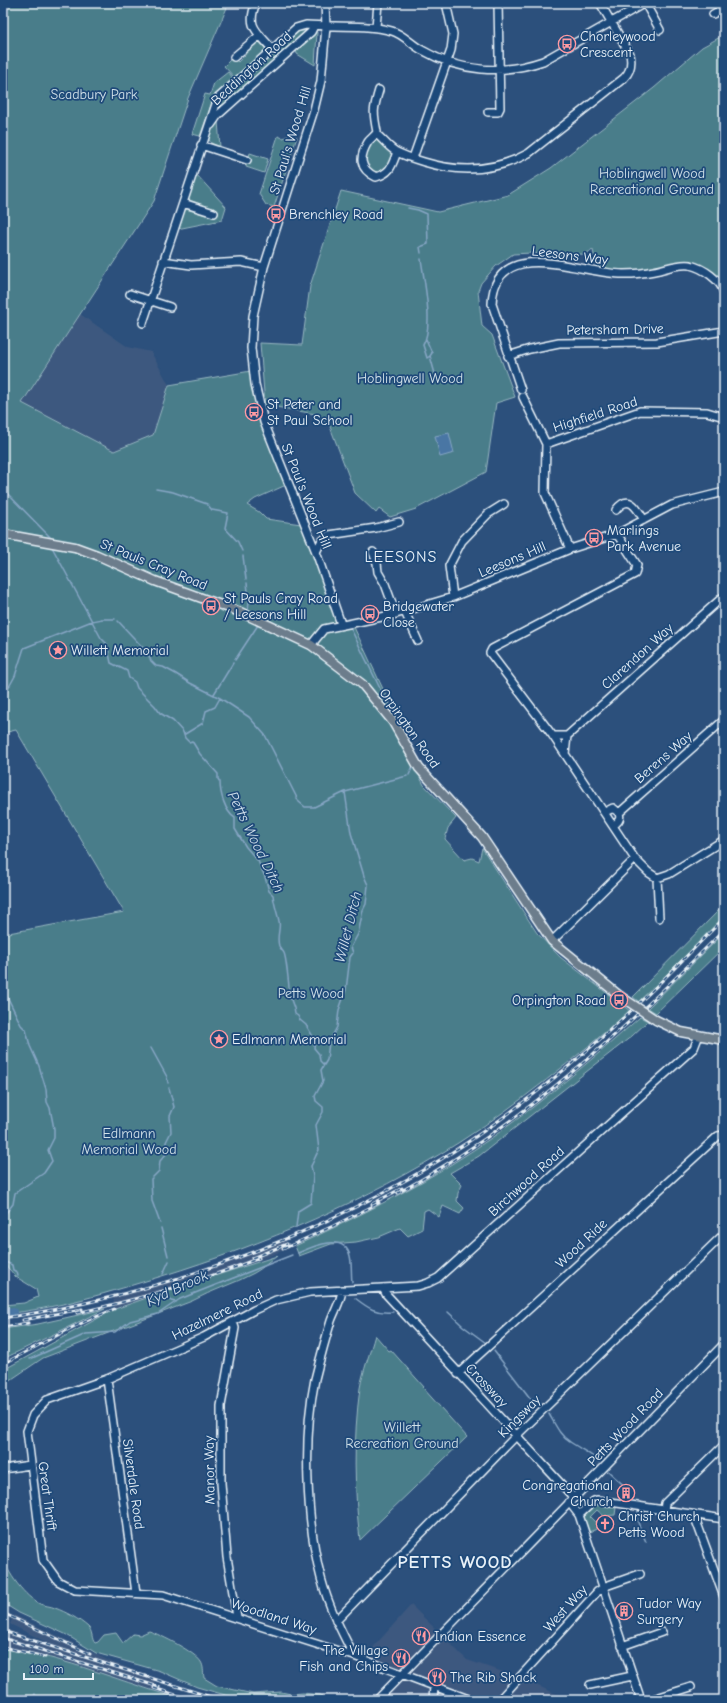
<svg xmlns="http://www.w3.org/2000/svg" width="727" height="1703" viewBox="0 0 727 1703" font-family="'Comic Neue',sans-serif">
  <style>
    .built { fill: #3c587f }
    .green { fill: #497d8a; stroke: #98b7c1 }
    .water { fill: #4876a4; stroke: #88a7c6 }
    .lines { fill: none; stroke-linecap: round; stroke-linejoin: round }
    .stream { stroke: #88a7c6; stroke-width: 1.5 }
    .river { stroke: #4876a4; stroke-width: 8 }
    .minor-casing { stroke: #e8f1f8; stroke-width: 10 }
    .major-casing { stroke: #e8f1f8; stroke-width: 11 }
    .minor { stroke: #1f4a7a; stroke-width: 7 }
    .major { stroke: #6c7d8c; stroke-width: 8 }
    .rail-casing { stroke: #e8f1f8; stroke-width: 3 }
    .rail { stroke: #1f4a7a; stroke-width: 1.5; stroke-dasharray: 4.5; stroke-linecap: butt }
    .major-bridge-casing { stroke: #e8f1f8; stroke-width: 11; stroke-linecap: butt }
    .major-bridge { stroke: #6c7d8c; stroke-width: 8 }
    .labels { text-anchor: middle; stroke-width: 3.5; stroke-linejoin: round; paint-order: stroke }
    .poi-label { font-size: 14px; fill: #e8f1f8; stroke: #1f4a7a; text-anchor: start }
    .street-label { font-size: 14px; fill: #e8f1f8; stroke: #1f4a7a }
    .park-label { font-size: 14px; fill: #d0e0e8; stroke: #1f4a7a }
    .water-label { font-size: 15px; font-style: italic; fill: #d0dfeb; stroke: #1f4a7a }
    .quarter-label { font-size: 16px; letter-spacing: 1px; fill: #e8f1f8; stroke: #1f4a7a }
    .district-label { font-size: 18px; font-weight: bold; letter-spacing: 1px; fill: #e8f1f8; stroke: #1f4a7a }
  </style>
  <rect width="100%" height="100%" fill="#2c507c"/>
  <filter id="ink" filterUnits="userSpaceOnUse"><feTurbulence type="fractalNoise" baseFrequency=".025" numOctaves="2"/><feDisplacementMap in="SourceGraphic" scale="8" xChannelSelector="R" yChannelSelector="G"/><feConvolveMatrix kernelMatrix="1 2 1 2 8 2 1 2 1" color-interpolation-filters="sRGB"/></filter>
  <g filter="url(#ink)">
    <path class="built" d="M80,314L128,347L151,352L169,385L153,435L114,451L22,403Z
      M286,1240L289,1248L260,1260L115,1309L113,1297L198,1273Z
      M411,1605L467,1660L518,1677L561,1696L557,1700H378L398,1677L359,1663Z
      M14,1615L114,1663L156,1678L153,1690L61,1661L3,1648L8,1630L50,1644L10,1624Z"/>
    <path class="green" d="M3,3H229L188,98L154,201L22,403L114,451L153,435L169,385L251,371C257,414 270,445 286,485L255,499L247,505L259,512L266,519L301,524L333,609L343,627L353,625L407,740L402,744L424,785L456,818L448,828L445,839L464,860L472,858L479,861L482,848L537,933L560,957L630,1011C575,1058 519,1104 458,1143C366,1201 265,1244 162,1276C110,1292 57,1309 3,1314V1305L24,1303L38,1297L36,1289L16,1277L3,1262V934L124,912L16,730L3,733Z
      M297,31H309L212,119L219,99Z
      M316,32H317L315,65L297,54L296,50Z
      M724,35V287L714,273L695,263L626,272L597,270L593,250L585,254L560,255L531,253L513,254L496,266L481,283L478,291L482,326L492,335L515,397L496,403L486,472L416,509L390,517L379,509L376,513L355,493L329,424L315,414L265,405L260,343L302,345L310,286L341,191L438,212L508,195L551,168L654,88L702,47Z
      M256,41H261L266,50L235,78L224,66L233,57L238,62L246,54L244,51Z
      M228,72L234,79L214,97L200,136L192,134L205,94L210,95L214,83Z
      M218,121L220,147L211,143L208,138L215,124Z
      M278,136L283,138L288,136L297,137L274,207L266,205L259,194Z
      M377,138L394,154L389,168L375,175L364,162C365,153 367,143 377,138Z
      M250,153L268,159L264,173L246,167Z
      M196,174L226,207L222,220L177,229L185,209L214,217L216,210L187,199Z
      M724,905V917L639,1002L633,997Z
      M724,933V947L656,1013L648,1008Z
      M640,1017L648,1021L632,1036L479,1156L450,1173L462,1185L458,1193L457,1201L464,1208L460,1214L443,1206L439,1217L428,1209L424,1211L422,1229L408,1236L400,1228L379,1237L356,1242L331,1244L299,1256L295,1246C364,1214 434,1179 497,1134C547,1098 594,1058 640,1017Z
      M277,1256C269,1262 263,1268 254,1273C234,1284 212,1290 192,1301L43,1358L3,1385V1370L115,1309L167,1291Z
      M105,1309L3,1359V1329L38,1324Z
      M375,1335L389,1351L391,1350L424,1387L423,1388L467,1437L360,1540C354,1489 353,1439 360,1388C363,1371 370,1353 375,1335Z
      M596,1505L616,1508L615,1515L604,1516L597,1510L590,1517L598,1525L596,1527L597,1529L589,1532L584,1517Z
      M3,1556C6,1572 26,1598 40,1604C45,1606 51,1606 55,1608C66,1612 79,1619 88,1627C93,1631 91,1639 95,1643L98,1642L104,1635L116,1633L123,1643L133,1634L140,1635L149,1631C161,1635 195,1652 201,1662C204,1667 203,1672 204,1678L217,1686L253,1694L281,1692L291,1694L303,1693L321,1695L324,1700H243L197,1687L160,1671L96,1653L65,1634L19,1613L3,1603Z
      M3,1649C66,1656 124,1684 185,1700H3Z"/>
    <path class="water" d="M449,433L454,453L440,457L435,436Z"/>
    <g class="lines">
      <path class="stream" d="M408,208L418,210L427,214L428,244L420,247L421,253
        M421,259C424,280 434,327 423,345L427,358L430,356
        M426,339L432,353L430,356L435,374
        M436,377L437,381
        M3,489L51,538
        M156,489L173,492L207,504L212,510L228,513L225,528L238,542L242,551
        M52,547L101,638L107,644L111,663L127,671L129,678L135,682L137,688L155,706L160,713L173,721L183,732L185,738L189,742L192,741L200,754L218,774V779L220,782C220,793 225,812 235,818V829L246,847L258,861L265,877L269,891L273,895C274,904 277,912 279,921C281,929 276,936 279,946C280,948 283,951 284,953C286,957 289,985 289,989L292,993L290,997L294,1008L295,1014L298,1016L300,1020L306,1025L315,1040L314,1048L319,1054L320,1061L324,1065
        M243,556L246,579
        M247,583L249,600L248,612
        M118,621L147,652L151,661L156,666L163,667L176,674L190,683L220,698L249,717L265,735L299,802L305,807H314L345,792L407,776
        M350,627L394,717
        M235,660L258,625L251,621
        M214,694L233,663
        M4,696L15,676L24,648L92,621L102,619H115
        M185,734L203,723L206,711L215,707L220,698
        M409,775L413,766
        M151,1048L167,1077L168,1083
        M3,1217L13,1204L15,1193L44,1173L52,1161L48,1150L54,1138V1129L50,1108L47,1102L46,1089L39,1066L30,1046L26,1030L21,1025L6,994
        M160,1223L152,1201L151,1179L159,1171L160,1161L167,1153L166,1142L171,1132L170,1116L174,1107L169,1088
        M296,1227L298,1211L311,1203L313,1176L311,1166C314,1161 316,1154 319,1150L316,1125L323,1112V1107L316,1101L315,1096L323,1081L321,1070L327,1060L329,1042L337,1027L339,1010L346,990L350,957L353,953L351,947L358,934L363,910L366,904L368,885L364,876L351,833L345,792
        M161,1228L168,1256
        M298,1253C312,1247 344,1232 350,1256C352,1264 351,1274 352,1282
        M3,1261L12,1265L13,1270L17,1272L18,1276
        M163,1274L169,1261
        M168,1294L171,1301L176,1302
        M355,1298C368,1308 376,1314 393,1312
        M4,1307L5,1310
        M448,1312L463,1326L486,1343
        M494,1351L530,1398L540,1404
        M30,1359L86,1334L115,1332L130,1321L158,1314L180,1299L292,1255
        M549,1414C555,1424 560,1436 570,1442C580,1449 591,1453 599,1462
        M608,1471L631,1492
        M638,1511L637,1520L646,1542
        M34,1694L42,1700"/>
      <path class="river" d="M3,1310L13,1312"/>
      <defs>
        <path id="minor" d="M256,3C246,27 257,31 272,49
          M325,3L326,27L321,81L314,110L264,267L253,316L251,348L255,384L264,422L316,552L341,624
          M713,14L720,10L718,3
          M376,27L378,3
          M234,57L260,35
          M379,90C373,110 373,112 377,132C375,136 371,138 368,142C359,157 359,169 376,177C391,173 392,165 397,152
          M488,112H498L500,108L498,3
          M211,125L218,115L311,32L314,26
          M376,134C383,139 387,146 395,151C404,156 414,159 424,162C460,173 495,172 529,153L624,78C630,72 632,63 630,54L600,3
          M201,145L247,160
          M413,158L451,50L453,34L446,3
          M183,203L214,213
          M163,261L191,265L241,262L264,267
          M130,294L170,307
          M143,323L218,98L296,28L306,25C332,27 368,24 392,31C403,34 412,45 422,50C460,72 502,75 543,61L645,3L660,30
          M508,356L530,349L559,343L657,342L724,331
          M521,390L492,304C494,233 583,275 624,274C634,274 645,273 654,271C666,269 678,263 690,265C703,268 721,280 724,293
          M523,397L546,444
          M616,510C629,493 637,508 644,520
          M570,549L545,493L546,444L640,411L707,412L724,417
          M316,552L321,542L329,535L376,528L399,522
          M373,552L377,563L378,572L385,584L396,614
          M453,597L449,566L462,541L488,514L504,504
          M405,612L418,641
          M311,645L324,629L396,614L453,597L570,549L617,534L672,505L724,492
          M553,736H567L724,596
          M565,754L567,736
          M605,812L613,808L619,813C621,819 619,822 613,825
          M619,813L724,720
          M635,859L648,872L657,878L669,874L724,840
          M657,878L659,918
          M552,941L635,859L553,736L490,653L492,649L635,574L637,565L617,534
          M383,1288L386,1294L574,1498
          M342,1290C341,1301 335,1310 331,1321C325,1340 320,1359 315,1379C303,1437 306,1521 321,1578C328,1605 341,1631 354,1656
          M233,1322L235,1328L221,1406V1483L227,1557L237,1617
          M458,1374L718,1136L724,1135
          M107,1379L136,1593
          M3,1469L30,1465
          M569,1502L579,1515L641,1700
          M664,1510L665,1503L724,1445
          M579,1515L594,1501L597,1500L724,1519
          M694,1515L724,1597
          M603,1587L640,1574
          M336,1621L516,1436L724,1234
          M622,1646L662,1632
          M590,1685L632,1676
          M377,1700L724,1344
          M433,1700L434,1686
          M471,1700L354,1656L163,1595L75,1590L58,1581L43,1560L27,1431L33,1415L47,1400L107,1379L204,1337L254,1310L276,1300L310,1292L418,1286L428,1283L438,1278L694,1048L699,1035
          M499,1700L597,1592L603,1588
          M650,1700L691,1687"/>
        <path id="major" d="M3,534L75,547L97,555L155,581L240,612L311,645L362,684L393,722L419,768L482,837L552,941L620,996
          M656,1020L681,1032L724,1040"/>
      </defs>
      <use href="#minor" class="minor-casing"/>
      <use href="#major" class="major-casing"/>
      <use href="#minor" class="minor"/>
      <use href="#major" class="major"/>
      <defs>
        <path id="rail" d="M398,1193C522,1125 625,1030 724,930
          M372,1204L402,1188
          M283,1249L333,1226L379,1203
          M252,1258L287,1244
          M77,1313C139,1299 200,1282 259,1258
          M3,1318C173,1294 354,1224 494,1124C547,1086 597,1044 643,999C671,973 697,945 724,918
          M23,1320L82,1309
          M3,1327L28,1323
          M3,1364L73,1327L114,1309
          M3,1613L90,1654
          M3,1631L220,1700
          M3,1638L159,1687
          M3,1647L45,1657
          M154,1688L191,1700"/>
      </defs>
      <use href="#rail" class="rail-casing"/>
      <use href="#rail" class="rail"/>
      <defs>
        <path id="major-bridge" d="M620,996L656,1020"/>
      </defs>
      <use href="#major-bridge" class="major-bridge-casing"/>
      <use href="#major-bridge" class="major-bridge"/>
    </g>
  </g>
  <defs>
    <symbol id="bus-ring" viewBox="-11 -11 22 22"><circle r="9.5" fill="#1f4a7a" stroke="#ff9aa2" stroke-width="1.5"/><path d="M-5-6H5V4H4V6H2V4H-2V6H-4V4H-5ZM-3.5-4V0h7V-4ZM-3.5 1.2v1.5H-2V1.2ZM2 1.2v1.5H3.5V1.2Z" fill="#ff9aa2"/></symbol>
    <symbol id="sight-ring" viewBox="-11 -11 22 22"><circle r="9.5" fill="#1f4a7a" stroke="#ff9aa2" stroke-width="1.5"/><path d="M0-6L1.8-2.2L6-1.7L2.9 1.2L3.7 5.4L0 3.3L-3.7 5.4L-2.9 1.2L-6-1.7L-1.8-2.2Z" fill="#ff9aa2"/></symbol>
    <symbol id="building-ring" viewBox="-11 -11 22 22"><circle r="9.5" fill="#1f4a7a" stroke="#ff9aa2" stroke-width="1.5"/><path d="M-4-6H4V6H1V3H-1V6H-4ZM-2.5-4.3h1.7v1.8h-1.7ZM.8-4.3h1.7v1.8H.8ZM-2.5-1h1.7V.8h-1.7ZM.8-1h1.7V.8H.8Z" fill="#ff9aa2"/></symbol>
    <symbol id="church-ring" viewBox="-11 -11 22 22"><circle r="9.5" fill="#1f4a7a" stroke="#ff9aa2" stroke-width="1.5"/><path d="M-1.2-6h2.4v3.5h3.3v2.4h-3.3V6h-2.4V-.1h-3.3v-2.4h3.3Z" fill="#ff9aa2"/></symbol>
    <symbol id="restaurant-ring" viewBox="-11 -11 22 22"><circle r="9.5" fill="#1f4a7a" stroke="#ff9aa2" stroke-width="1.5"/><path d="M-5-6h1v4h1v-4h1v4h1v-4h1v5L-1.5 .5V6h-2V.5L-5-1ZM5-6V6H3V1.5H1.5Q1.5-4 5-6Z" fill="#ff9aa2"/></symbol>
  </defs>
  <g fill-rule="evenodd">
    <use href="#bus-ring" x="557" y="34" width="20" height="20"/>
    <use href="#bus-ring" x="266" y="204" width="20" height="20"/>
    <use href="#bus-ring" x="244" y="402" width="20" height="20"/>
    <use href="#bus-ring" x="584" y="528" width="20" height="20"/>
    <use href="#bus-ring" x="201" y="596" width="20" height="20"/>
    <use href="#bus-ring" x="360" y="604" width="20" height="20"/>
    <use href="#sight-ring" x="48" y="640" width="20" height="20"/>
    <use href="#bus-ring" x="609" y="990" width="20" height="20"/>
    <use href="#sight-ring" x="209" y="1029" width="20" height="20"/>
    <use href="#building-ring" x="616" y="1483" width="20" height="20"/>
    <use href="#church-ring" x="595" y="1514" width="20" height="20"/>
    <use href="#building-ring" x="614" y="1601" width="20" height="20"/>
    <use href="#restaurant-ring" x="411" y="1626" width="20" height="20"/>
    <use href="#restaurant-ring" x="391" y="1648" width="20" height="20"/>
    <use href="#restaurant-ring" x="427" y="1667" width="20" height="20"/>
  </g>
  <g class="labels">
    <g class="poi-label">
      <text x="580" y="41">Chorleywood<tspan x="580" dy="16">Crescent</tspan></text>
      <text x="289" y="219">Brenchley Road</text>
      <text x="267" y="409">St Peter and<tspan x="267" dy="16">St Paul School</tspan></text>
      <text x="607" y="535">Marlings<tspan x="607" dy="16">Park Avenue</tspan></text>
      <text x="224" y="603">St Pauls Cray Road<tspan x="224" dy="16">/ Leesons Hill</tspan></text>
      <text x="383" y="611">Bridgewater<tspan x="383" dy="16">Close</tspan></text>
      <text x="71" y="655">Willett Memorial</text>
      <text x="606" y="1005" text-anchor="end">Orpington Road</text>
      <text x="232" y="1044">Edlmann Memorial</text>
      <text x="613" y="1490" text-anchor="end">Congregational<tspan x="613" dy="16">Church</tspan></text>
      <text x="618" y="1521">Christ Church<tspan x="618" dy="16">Petts Wood</tspan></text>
      <text x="637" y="1608">Tudor Way<tspan x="637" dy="16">Surgery</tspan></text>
      <text x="434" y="1641">Indian Essence</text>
      <text x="388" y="1655" text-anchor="end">The Village<tspan x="388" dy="16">Fish and Chips</tspan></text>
      <text x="450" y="1682">The Rib Shack</text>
    </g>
    <g class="street-label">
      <text transform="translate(251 68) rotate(-42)" y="5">Beddington Road</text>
      <text transform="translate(290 140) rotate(-73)" y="5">St Paul's Wood Hill</text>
      <text transform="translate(570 255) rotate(7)" y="5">Leesons Way</text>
      <text transform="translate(615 329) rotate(-1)" y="5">Petersham Drive</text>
      <text transform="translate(595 414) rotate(-18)" y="5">Highfield Road</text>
      <text transform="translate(307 496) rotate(68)" y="5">St Paul's Wood Hill</text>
      <text transform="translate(512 559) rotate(-23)" y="5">Leesons Hill</text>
      <text transform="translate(154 564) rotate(22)" y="5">St Pauls Cray Road</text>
      <text transform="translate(637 656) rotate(-42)" y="5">Clarendon Way</text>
      <text transform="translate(410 728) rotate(55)" y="5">Orpington Road</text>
      <text transform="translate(663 757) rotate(-41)" y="5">Berens Way</text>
      <text transform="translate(526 1181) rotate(-42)" y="5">Birchwood Road</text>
      <text transform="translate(581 1243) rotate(-43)" y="5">Wood Ride</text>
      <text transform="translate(217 1314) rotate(-26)" y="5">Hazelmere Road</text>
      <text transform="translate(487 1385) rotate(47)" y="5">Crossway</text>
      <text transform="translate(519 1416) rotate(-45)" y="5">Kingsway</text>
      <text transform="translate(625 1427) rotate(-46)" y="5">Petts Wood Road</text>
      <text transform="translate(209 1470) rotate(-91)" y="5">Manor Way</text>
      <text transform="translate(134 1484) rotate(82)" y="5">Silverdale Road</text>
      <text transform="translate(48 1496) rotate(82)" y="5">Great Thrift</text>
      <text transform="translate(565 1608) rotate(-48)" y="5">West Way</text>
      <text transform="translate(274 1616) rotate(18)" y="5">Woodland Way</text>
    </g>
    <g class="park-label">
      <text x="94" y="99">Scadbury Park</text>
      <text x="652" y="178">Hoblingwell Wood<tspan x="652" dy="16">Recreational Ground</tspan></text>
      <text x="410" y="383">Hoblingwell Wood</text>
      <text x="311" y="998">Petts Wood</text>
      <text x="129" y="1138">Edlmann<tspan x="129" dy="16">Memorial Wood</tspan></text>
      <text x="402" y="1432">Willett<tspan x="402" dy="16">Recreation Ground</tspan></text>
    </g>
    <g class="water-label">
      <text transform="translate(256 842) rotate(64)" y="5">Petts Wood Ditch</text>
      <text transform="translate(348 927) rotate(-76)" y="5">Willet Ditch</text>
      <text transform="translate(177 1288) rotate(-25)" y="5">Kyd Brook</text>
    </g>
    <g class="quarter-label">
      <text x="401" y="562">LEESONS</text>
    </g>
    <g class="district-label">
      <text x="455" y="1568">PETTS WOOD</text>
    </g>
  </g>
  <rect width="727" height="1703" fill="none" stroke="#1f4a7a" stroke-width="16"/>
  <rect x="8" y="8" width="711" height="1687" fill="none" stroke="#e8f1f8" stroke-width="1.5" filter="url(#ink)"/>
  <path d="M24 1673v6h69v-6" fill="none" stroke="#e8f1f8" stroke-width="2"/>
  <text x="30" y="1673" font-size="12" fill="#e8f1f8" stroke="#1f4a7a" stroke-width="3" paint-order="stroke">100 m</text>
</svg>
